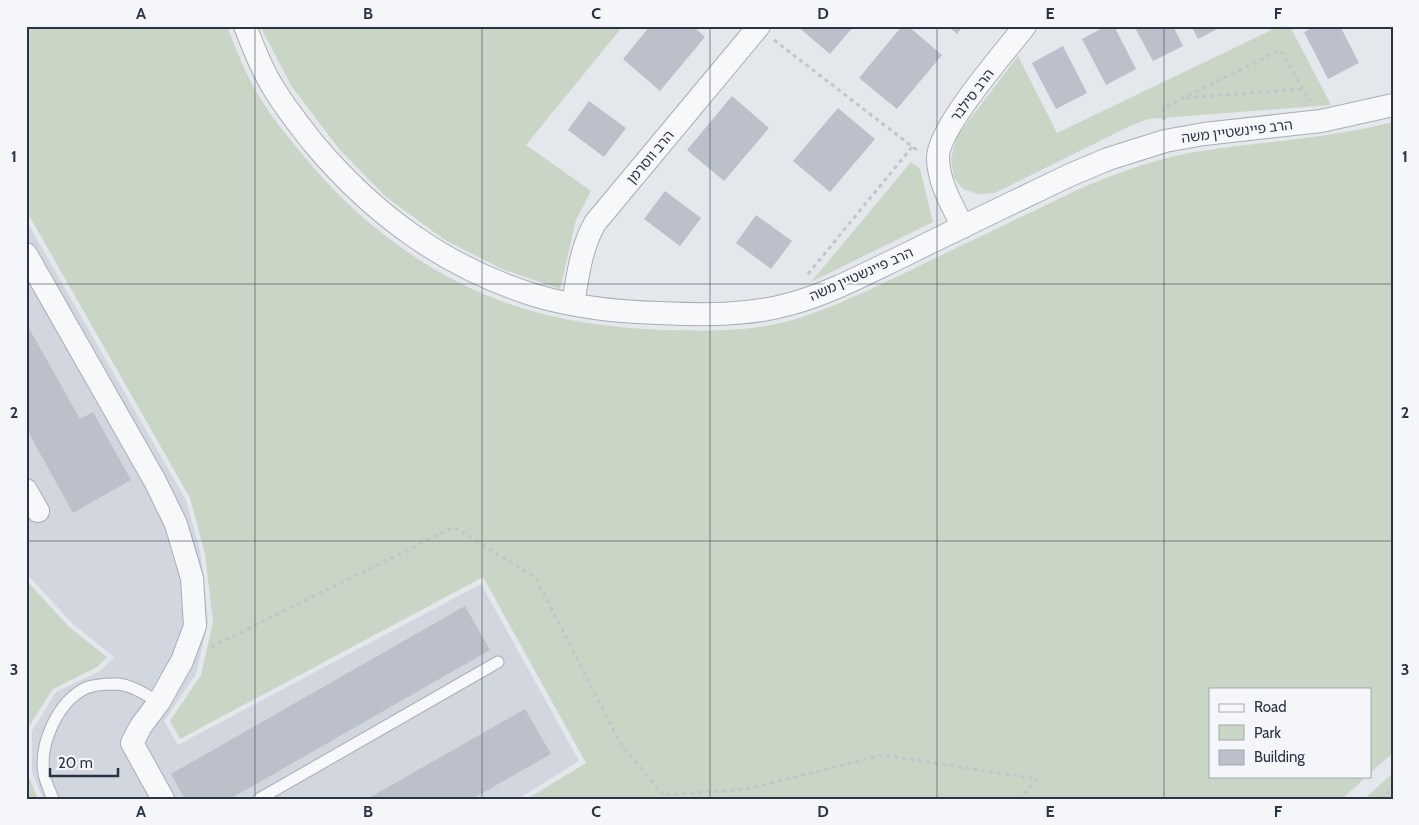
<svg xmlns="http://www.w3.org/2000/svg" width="1419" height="825" viewBox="0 0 1419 825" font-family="Cabin,'Noto Sans Hebrew',sans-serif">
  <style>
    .built { fill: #d2d6de }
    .green { fill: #c9d6c5 }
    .building { fill: #bbc0ca }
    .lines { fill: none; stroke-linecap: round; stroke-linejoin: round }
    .service-casing { stroke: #a9aeb7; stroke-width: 13 }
    .minor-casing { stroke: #a9aeb7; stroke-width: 24 }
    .path { stroke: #c2c5cb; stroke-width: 3; stroke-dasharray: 4 4; stroke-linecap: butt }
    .service { stroke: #f7f8fa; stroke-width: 11 }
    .minor { stroke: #f7f8fa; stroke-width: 22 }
    .grid { fill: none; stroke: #2b3445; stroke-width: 1; stroke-opacity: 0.55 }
    .labels { text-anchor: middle; stroke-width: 4.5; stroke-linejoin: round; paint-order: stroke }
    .street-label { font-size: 14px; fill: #2b3445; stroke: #f4f6f9 }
    .neatline { fill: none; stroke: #2b3445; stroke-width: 2 }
    .grid-label { font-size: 16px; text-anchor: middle; font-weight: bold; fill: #2b3445 }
  </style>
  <rect width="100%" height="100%" fill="#e4e7ec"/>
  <path class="built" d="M26,220L186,500L201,555L208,622L196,674L164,721L178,745L481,584L579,761L518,799H43L32,772V731L56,692L100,671L114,657L72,623L26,573Z"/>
  <path class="green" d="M26,26H227C236,48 244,71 256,91C270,116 289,138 307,160C365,230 446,288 535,312C576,323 619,328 661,330C706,331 753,332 796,319C838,306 877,286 917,267C970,241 1024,216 1077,190C1119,172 1162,156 1208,150C1270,141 1331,138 1393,122V753L1370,773V689H1210V776H1367L1342,799H527L586,763L483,577L180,739L170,721L201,675L213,622L205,554L190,498L26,210Z
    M260,26H623L526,145L591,191L576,220L560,289L502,269L445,240L386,197L340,150L292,87Z
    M1280,26H1290L1331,105L1148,119L1130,126L995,193L978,194L963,189L954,178L951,159L957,136L1018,56L1057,133Z
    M911,162L920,169L933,222L811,282Z
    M26,580L69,627L107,657L97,667L53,689L27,729V773L38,799H26Z
    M1393,773V799H1364Z"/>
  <path class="building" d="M650,26H693L705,37L660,91L623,59Z
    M797,26H854L830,54Z
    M902,26H908L942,55L897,109L859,78Z
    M948,26H963L957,34Z
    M1106,26H1114L1136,69L1106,85L1082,39Z
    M1134,26H1173L1183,46L1153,61Z
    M1191,26H1223L1198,39Z
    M1316,26H1340L1359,63L1328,79L1304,32Z
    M1063,46L1087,93L1056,109L1032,63Z
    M732,96L769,128L724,181L687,150Z
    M589,101L626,128L604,157L568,130Z
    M838,108L875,139L830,192L793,161Z
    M665,191L701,218L680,246L644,219Z
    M756,215L792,241L771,269L736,243Z
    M26,323L80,419L93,412L131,480L73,513L26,428Z
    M465,606L490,650L230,799H185L171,774Z
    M525,709L551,754L472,799H367Z"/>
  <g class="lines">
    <defs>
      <path id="service" d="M53,799C50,791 45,782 44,773C39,744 58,701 86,688C95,684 107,684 117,684C132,685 146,695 159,702
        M259,799L498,662"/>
      <path id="minor" d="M245,26C253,46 260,66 271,84C283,105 299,125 314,144C375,216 446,268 537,296C575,307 620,312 659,313C703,315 747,316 790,304C831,293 869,272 907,254C961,227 1016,201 1070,175L1108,159L1165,141L1204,134L1321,121L1393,105
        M963,227C952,205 939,184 938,159C936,130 1005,52 1025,26
        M26,254L155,481L176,524L192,578L195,626L182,661L159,702L141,726L132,743L163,799
        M573,303C578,275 581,248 595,223L759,26
        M26,490L38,511"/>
    </defs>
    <use href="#service" class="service-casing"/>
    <use href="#minor" class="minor-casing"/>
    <path class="path" d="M774,40L918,151
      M1186,98L1303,89
      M1164,120L1163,108L1280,50L1310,101
      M808,274L912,147
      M211,647L454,527L536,578L619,741L663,795L747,789L883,755L1037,779L1020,799
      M1380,799L1393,788"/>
    <use href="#service" class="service"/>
    <use href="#minor" class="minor"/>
  </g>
  <path class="grid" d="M255,26V799M482,26V799M710,26V799M937,26V799M1164,26V799M26,284H1393M26,541H1393"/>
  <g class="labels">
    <g class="street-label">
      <text transform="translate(972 95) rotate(-53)" y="5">הרב סילבר</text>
      <text transform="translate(1237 131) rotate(-7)" y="5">הרב פיינשטיין משה</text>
      <text transform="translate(650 157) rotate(-50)" y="5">הרב ווסרמן</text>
      <text transform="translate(861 274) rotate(-24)" y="5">הרב פיינשטיין משה</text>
    </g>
  </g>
  <rect width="1419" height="825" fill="none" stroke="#f4f6f9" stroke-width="55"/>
  <rect x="1209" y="688" width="162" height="90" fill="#f4f6f9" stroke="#a4a8b1"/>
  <rect x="1219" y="704" width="25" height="8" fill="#f7f8fa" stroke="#a4a8b1"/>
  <text x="1254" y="712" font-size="15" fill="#2b3445">Road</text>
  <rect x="1219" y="725" width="25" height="15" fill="#c9d6c5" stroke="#a4a8b1"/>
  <text x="1254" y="738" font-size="15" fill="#2b3445">Park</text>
  <rect x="1219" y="750" width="25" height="15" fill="#bbc0ca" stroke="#a4a8b1"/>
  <text x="1254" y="762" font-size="15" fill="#2b3445">Building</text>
  <path d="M50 768v8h68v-8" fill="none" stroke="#2b3445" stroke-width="2.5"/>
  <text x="58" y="768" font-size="15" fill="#2b3445" stroke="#f4f6f9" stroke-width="4" paint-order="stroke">20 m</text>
  <rect x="28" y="28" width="1364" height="770" class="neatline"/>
  <g class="grid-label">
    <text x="141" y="19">A</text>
    <text x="368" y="19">B</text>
    <text x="596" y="19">C</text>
    <text x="823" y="19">D</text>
    <text x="1050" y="19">E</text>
    <text x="1278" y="19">F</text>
    <text x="14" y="162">1</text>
    <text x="1405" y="162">1</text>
    <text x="14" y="418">2</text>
    <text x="1405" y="418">2</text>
    <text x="14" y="675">3</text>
    <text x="1405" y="675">3</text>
    <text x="141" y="817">A</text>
    <text x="368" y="817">B</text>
    <text x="596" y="817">C</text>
    <text x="823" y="817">D</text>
    <text x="1050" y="817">E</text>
    <text x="1278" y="817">F</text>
  </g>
</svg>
